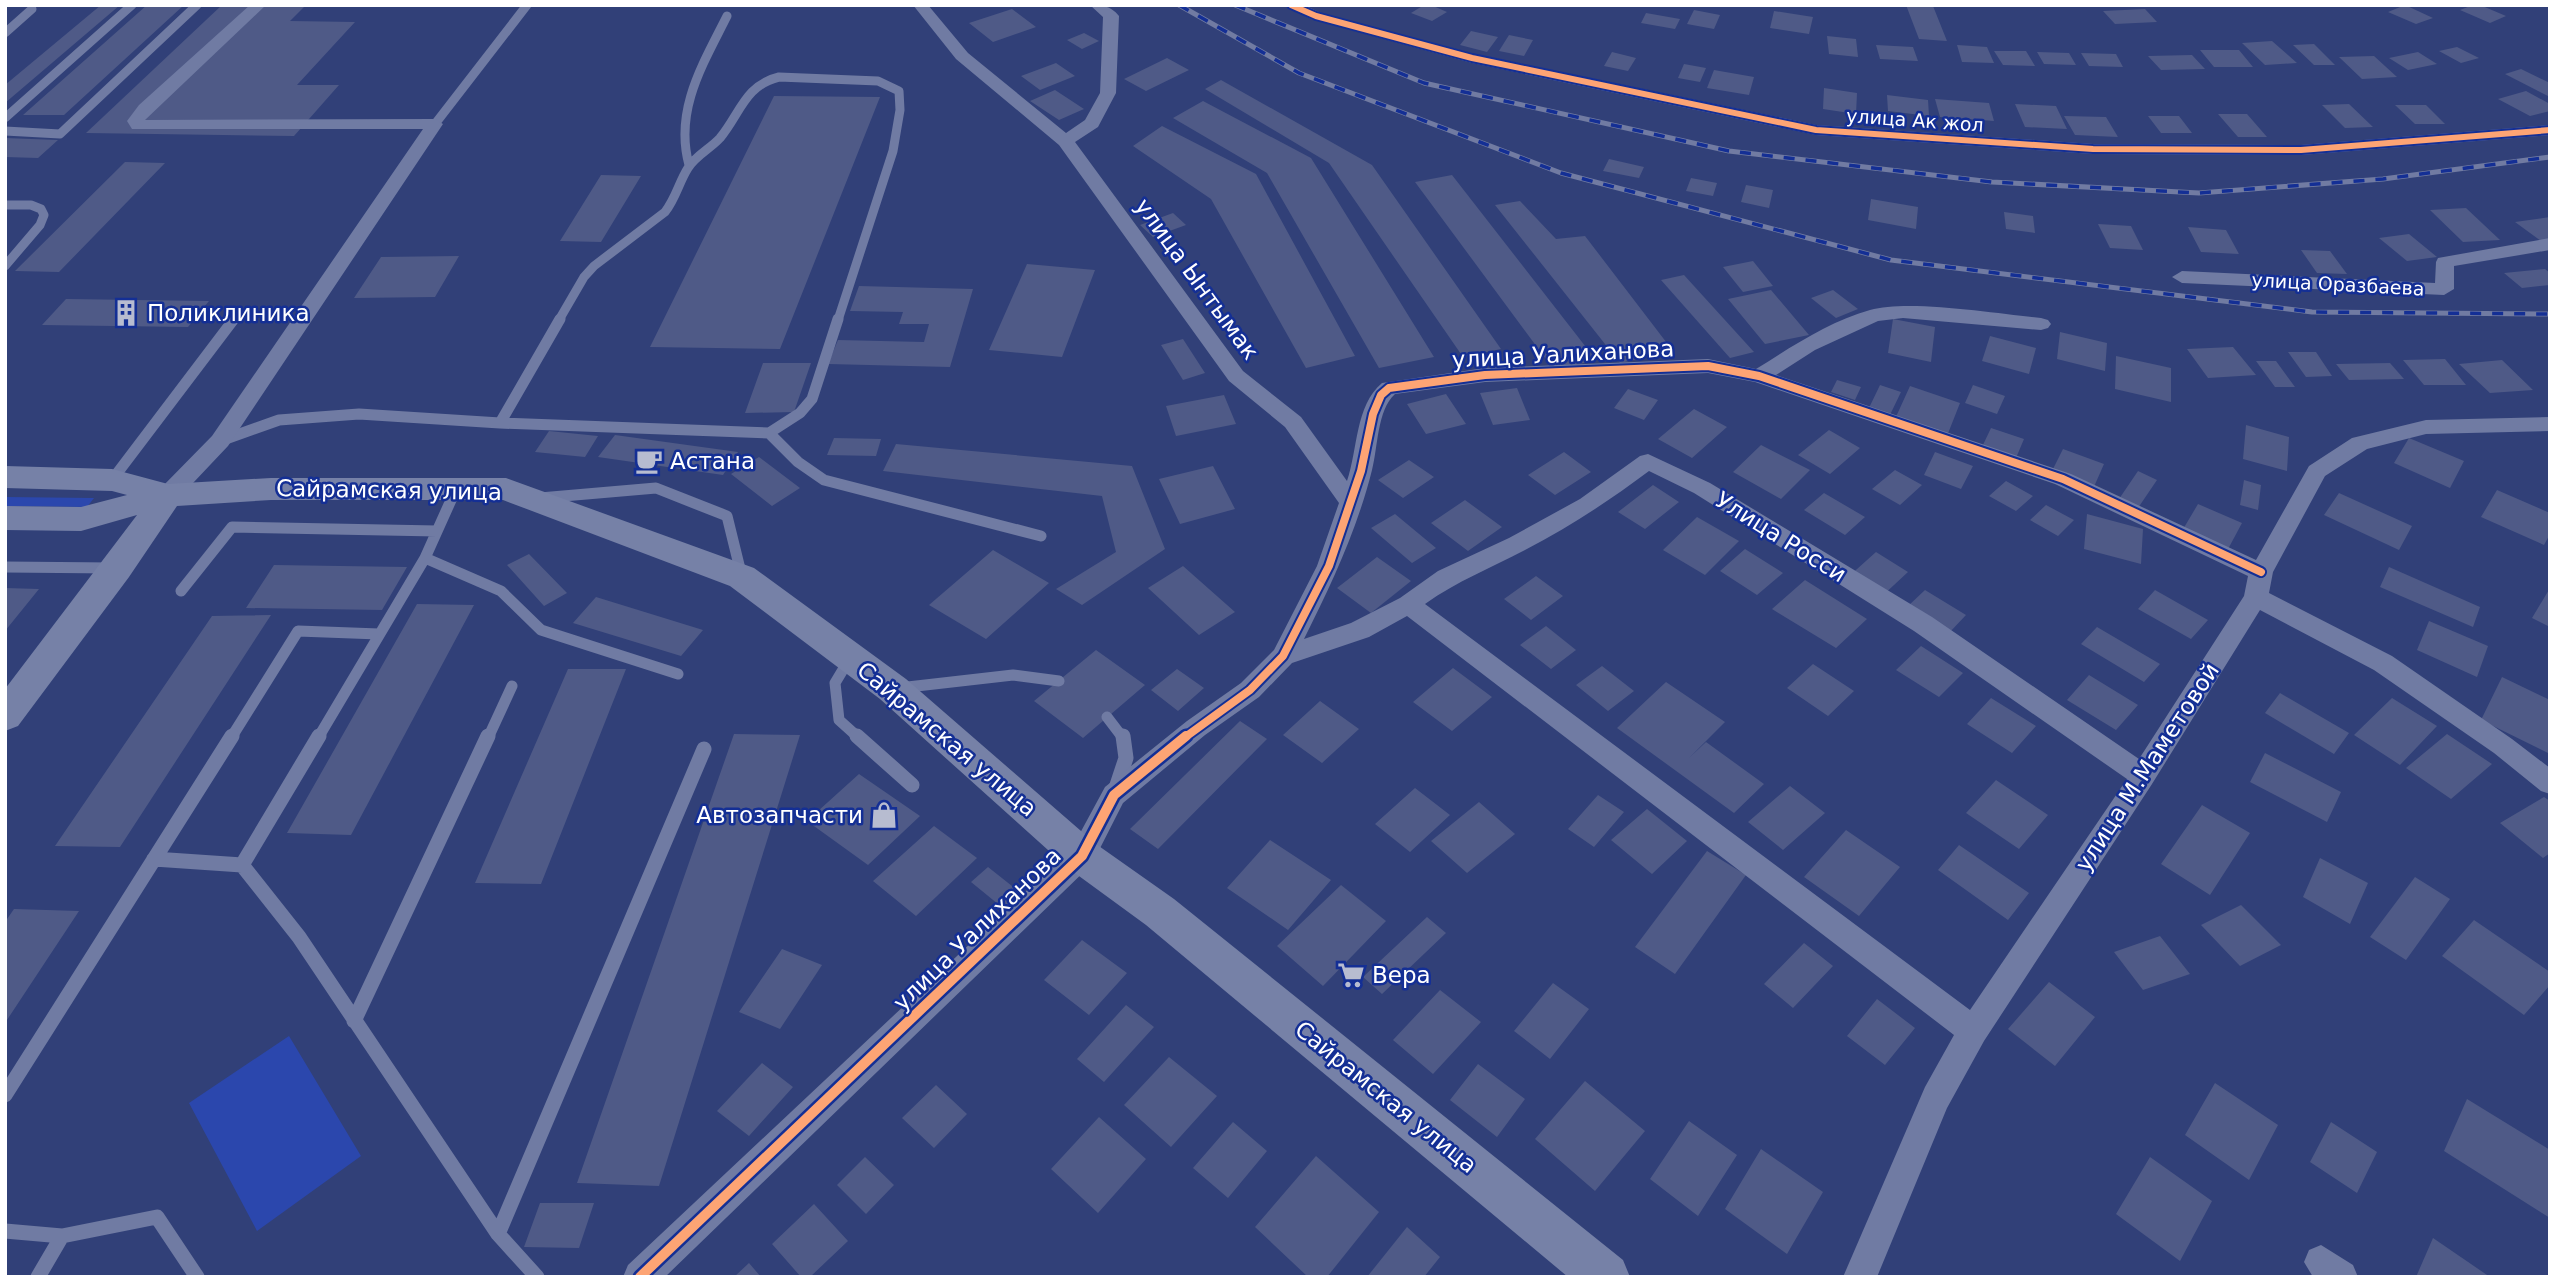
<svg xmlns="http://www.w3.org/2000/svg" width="2555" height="1282" viewBox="0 0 2555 1282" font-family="'DejaVu Sans',sans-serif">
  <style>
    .green { fill: #2b47ad }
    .building { fill: #4f5a87 }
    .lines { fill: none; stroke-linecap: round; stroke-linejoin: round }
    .lane-far2 { stroke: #707ba3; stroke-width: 9 }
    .lane-far1 { stroke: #707ba3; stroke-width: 11 }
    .lane { stroke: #707ba3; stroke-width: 15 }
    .street { fill: #707ba3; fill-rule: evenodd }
    .secondary { fill: #7681a7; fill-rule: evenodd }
    .rail-casing { stroke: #717ba2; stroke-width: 5 }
    .rail { stroke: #142f95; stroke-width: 3.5; stroke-dasharray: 11; stroke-linecap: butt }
    .cycleway-far2-casing { stroke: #142f95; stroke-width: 10 }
    .cycleway-far1-casing { stroke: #142f95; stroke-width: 12 }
    .cycleway-casing { stroke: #142f95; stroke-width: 15 }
    .cycleway-far2 { stroke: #fda474; stroke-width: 6 }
    .cycleway-far1 { stroke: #fda474; stroke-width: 8 }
    .cycleway { stroke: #fda474; stroke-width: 10 }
    .labels { text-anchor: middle; stroke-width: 5; stroke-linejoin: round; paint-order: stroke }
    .far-street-label { font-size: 19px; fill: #fff; stroke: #142f95 }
    .street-label { font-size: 23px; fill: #fff; stroke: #142f95 }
    .poi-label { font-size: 23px; fill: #fff; stroke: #142f95; text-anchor: start }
  </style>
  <rect width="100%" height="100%" fill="#314078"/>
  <path class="green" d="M5,497L94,498L87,507L5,506Z
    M289,1036L361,1156L257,1231L189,1103Z"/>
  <path class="building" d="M101,5H120L5,103V85Z
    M147,5H184L64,115H23Z
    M222,5H306L290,21L355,22L297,85H339L294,136L86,133Z
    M1424,5H1431L1447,12L1432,21L1411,13Z
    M1906,5L1933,6L1947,41L1919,39Z
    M2405,5L2433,18L2416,24L2388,12Z
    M2473,5H2480L2506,16L2490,23L2460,10Z
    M1012,9L1036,27L993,42L969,23Z
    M2145,9L2157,22L2115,24L2103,11Z
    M1694,10L1720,15L1714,29L1687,24Z
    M1774,11L1813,17L1809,34L1770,28Z
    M1646,13L1680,19L1675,29L1641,23Z
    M1471,31L1498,37L1487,52L1460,45Z
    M1084,33L1099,41L1082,49L1067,40Z
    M1509,35L1533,40L1524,56L1499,51Z
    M1827,36L1856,39L1858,57L1829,54Z
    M2272,41L2297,63L2265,65L2242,43Z
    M2314,44L2335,65H2314L2293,45Z
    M1876,45L1913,47L1918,61L1880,59Z
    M1957,45L1987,47L1994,63L1962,62Z
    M2457,47L2479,58L2461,63L2439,51Z
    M2200,50H2239L2253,67H2214Z
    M1994,51H2026L2035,66L2003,65Z
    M1612,52L1636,58L1628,71L1604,66Z
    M2037,52L2069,53L2076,65L2044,64Z
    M2418,52L2437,64L2408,70L2389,58Z
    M2081,53L2116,54L2123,67L2089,66Z
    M2192,55L2205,69L2161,70L2148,56Z
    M2374,56L2397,77L2362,79L2339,57Z
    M1167,58L1189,70L1146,91L1124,79Z
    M1056,63L1075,76L1040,90L1021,76Z
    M1684,64L1706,68L1700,82L1678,78Z
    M2521,69L2550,83V97L2505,74Z
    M1714,70L1754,77L1749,95L1707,88Z
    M1221,80L1372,165L1501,349L1463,357L1329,163L1205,89Z
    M1824,88L1857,93L1856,114L1823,109Z
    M1055,90L1084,109L1059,120L1030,101Z
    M2526,91L2550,104V111L2530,116L2498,99Z
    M1887,95L1928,100L1929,116L1888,111Z
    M774,96L880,97L780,349L650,347Z
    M1935,99L1989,103L1994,121L1940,117Z
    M1203,101L1311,158L1434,357L1379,368L1267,173L1173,118Z
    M2015,104L2056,106L2067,129L2025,127Z
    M2349,104L2373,127L2345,128L2322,105Z
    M2395,105H2426L2445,124H2415Z
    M2218,114H2247L2267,137H2238Z
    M2064,116L2106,117L2118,137L2075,135Z
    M2148,116H2179L2192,133H2161Z
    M1162,126L1256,174L1355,356L1306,368L1211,199L1133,146Z
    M5,138L58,140L38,158L5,157Z
    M1609,159L1644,167L1639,178L1603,171Z
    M125,162L165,163L59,272L15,271Z
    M601,175L641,176L601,242L560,241Z
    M1452,175L1596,360L1554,370L1415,182Z
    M1691,178L1717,183L1713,196L1686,191Z
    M1746,185L1773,190L1769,208L1741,202Z
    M1871,199L1918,207L1916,229L1868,220Z
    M1520,201L1556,239L1585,236L1673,351L1620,363L1495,205Z
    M2466,208L2500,240L2463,242L2430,210Z
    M2004,212L2033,216L2035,233L2006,229Z
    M1173,213L1186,225L1153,237L1140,225Z
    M2550,217V240L2541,241L2515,222Z
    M2098,224L2131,226L2143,250L2110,248Z
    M2188,227L2226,230L2239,254L2201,252Z
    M2409,234L2437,257L2407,261L2379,238Z
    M2301,250L2330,251L2347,274L2317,273Z
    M459,256L435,297L354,298L381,257Z
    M1753,261L1773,286L1743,292L1723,267Z
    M1027,264L1095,270L1062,357L989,350Z
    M2545,269L2550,273V285L2522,288L2504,273Z
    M1684,275L1754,352L1730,358L1661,280Z
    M859,286L973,289L950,367L828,364L838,340L924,342L929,324H899L903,312L850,311Z
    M1771,290L1809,335L1765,344L1728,299Z
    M1833,290L1858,309L1836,318L1811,298Z
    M66,299L209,301L188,327L42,325Z
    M1893,319L1935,327L1931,362L1888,353Z
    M2060,332L2107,343L2105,371L2057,359Z
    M1990,336L2036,348L2029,374L1982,361Z
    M1183,339L1205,373L1183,380L1161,345Z
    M2233,347L2256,375L2208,378L2187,349Z
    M2288,352H2316L2332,376L2306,377Z
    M2116,356L2171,368V402L2115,389Z
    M2445,359L2466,385H2424L2403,360Z
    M2502,360L2533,390L2490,393L2459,364Z
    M2256,361H2276L2295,387H2275Z
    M763,363H811L794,412L745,413Z
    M2390,363L2404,379L2349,380L2336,364Z
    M1837,380L1861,387L1855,400L1831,392Z
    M1880,385L1901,392L1889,417L1868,410Z
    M1973,385L2005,396L1997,414L1965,403Z
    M1910,386L1960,403L1947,436L1895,419Z
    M1517,388L1530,420L1493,425L1480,393Z
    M1628,389L1658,400L1644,420L1614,408Z
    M1446,394L1466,424L1426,434L1407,404Z
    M1224,395L1236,424L1176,436L1166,406Z
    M1694,409L1727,427L1692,458L1658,439Z
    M2246,425L2289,437L2287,471L2243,459Z
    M1991,428L2024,439L2016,458L1982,447Z
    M1829,430L1860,448L1830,474L1798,455Z
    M549,431L598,436L585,457L535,452Z
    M615,435L738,452L723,475L598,457Z
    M834,438L881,439L876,456L827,455Z
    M2409,438L2464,461L2450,488L2394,463Z
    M896,444L1132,466L1165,549L1082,605L1056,589L1116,552L1102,496L883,471Z
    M1761,445L1810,470L1781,499L1733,472Z
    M2063,449L2104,464L2093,489L2051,473Z
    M1564,452L1591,472L1555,495L1528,475Z
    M1935,452L1973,466L1961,489L1924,475Z
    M759,457L800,488L772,506L731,474Z
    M1409,460L1434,477L1403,498L1378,480Z
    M1213,466L1235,509L1180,524L1159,479Z
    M1895,470L1922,485L1900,505L1872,489Z
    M2138,471L2157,480L2138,508L2119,499Z
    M2244,480L2261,485L2258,510L2240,505Z
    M2006,481L2033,496L2016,511L1989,496Z
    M1653,485L1679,502L1645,529L1618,512Z
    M2497,490L2550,513V534L2544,545L2481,517Z
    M1824,493L1865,517L1845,535L1804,510Z
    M2339,493L2412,526L2399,550L2324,515Z
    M1465,500L1502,527L1468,551L1431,523Z
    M2198,504L2242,523L2227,551L2182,531Z
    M2046,505L2074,520L2058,536L2030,520Z
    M1395,514L1436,548L1412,563L1371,528Z
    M2087,514L2143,529L2141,564L2084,549Z
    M1697,517L1739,541L1705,575L1663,550Z
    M1745,549L1783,573L1757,595L1720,571Z
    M993,550L1049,583L986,639L929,605Z
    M1876,552L1908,572L1880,598L1847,578Z
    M529,554L567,593L544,606L507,565Z
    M1377,557L1411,581L1371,613L1337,588Z
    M274,565L407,567L382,610L246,608Z
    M1183,566L1235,612L1199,635L1148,588Z
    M2389,567L2480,607L2473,627L2380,587Z
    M1536,576L1563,596L1531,620L1504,599Z
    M1805,580L1867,619L1836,648L1772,609Z
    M5,588L39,589L5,631Z
    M2550,588V627L2532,618Z
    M1925,590L1966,615L1949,633L1907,607Z
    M2155,590L2208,620L2191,639L2138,609Z
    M596,597L703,630L681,656L573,623Z
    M417,604L474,605L351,835L287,833Z
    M271,615L120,847L55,846L212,616Z
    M2429,621L2488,646L2477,677L2417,650Z
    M1546,626L1576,650L1551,669L1520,645Z
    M2097,627L2160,664L2144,682L2081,644Z
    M1921,646L1963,673L1939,697L1896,670Z
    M1096,650L1145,685L1083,738L1034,701Z
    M1813,664L1854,691L1828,716L1787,688Z
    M1602,666L1634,691L1608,711L1576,685Z
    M1453,668L1492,697L1452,731L1413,702Z
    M568,669H626L541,884L475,883Z
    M1177,669L1204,688L1178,711L1151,690Z
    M2089,675L2138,705L2116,730L2067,700Z
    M2502,677L2550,700V754L2481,720Z
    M1666,682L1725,722L1689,758L1706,742L1764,784L1734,813L1617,728Z
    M2280,693L2349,733L2334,754L2265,713Z
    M1991,698L2036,726L2012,753L1967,724Z
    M2392,698L2437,726L2400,765L2354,735Z
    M1320,701L1359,729L1322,763L1283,735Z
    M1240,721L1267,739L1158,849L1130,829Z
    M734,734L800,735L659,1186L577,1183Z
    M2447,734L2492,764L2451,799L2406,768Z
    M2265,753L2341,792L2327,822L2250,782Z
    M859,774L920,816L868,865L807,821Z
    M1996,780L2048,815L2019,849L1966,813Z
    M1790,786L1825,813L1783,850L1748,822Z
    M1415,788L1450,815L1410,852L1375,824Z
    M1598,795L1624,812L1594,847L1568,829Z
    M2544,797L2550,801V853L2543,858L2500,823Z
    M1479,802L1515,834L1467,873L1431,841Z
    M2202,805L2250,833L2210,895L2161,864Z
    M1647,809L1687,841L1652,874L1611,840Z
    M934,826L977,858L916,916L873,881Z
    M1846,830L1900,867L1859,916L1804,877Z
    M1270,840L1331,880L1288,930L1227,888Z
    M1959,845L2029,893L2008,920L1938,870Z
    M1707,851L1746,875L1675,974L1635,947Z
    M2320,858L2368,883L2350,924L2303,897Z
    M988,867L1026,897L1009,913L971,882Z
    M2415,877L2450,899L2406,960L2370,937Z
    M1341,885L1386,921L1323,986L1277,946Z
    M2241,905L2281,945L2240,966L2201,925Z
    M14,909L79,911L5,1023V922Z
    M1427,917L1446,933L1382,994L1363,977Z
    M2474,920L2550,972V985L2524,1015L2442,956Z
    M2160,936L2190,974L2143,990L2114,952Z
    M1082,940L1127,973L1089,1015L1044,980Z
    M1804,943L1833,966L1793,1008L1764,984Z
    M782,949L822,965L780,1029L739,1012Z
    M2049,982L2095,1017L2055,1066L2008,1029Z
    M1553,983L1589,1009L1550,1059L1514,1031Z
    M1440,990L1481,1022L1433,1074L1393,1040Z
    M1877,999L1915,1028L1885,1065L1847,1036Z
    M1126,1005L1154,1027L1104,1082L1077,1059Z
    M1169,1057L1217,1096L1171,1147L1124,1105Z
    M762,1063L793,1087L749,1136L717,1111Z
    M1478,1064L1525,1099L1497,1137L1450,1100Z
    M1585,1081L1645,1131L1595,1191L1535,1139Z
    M2215,1083L2278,1125L2249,1180L2185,1135Z
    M936,1085L967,1114L934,1148L902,1118Z
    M2467,1099L2550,1150V1218L2444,1151Z
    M1099,1117L1146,1159L1098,1213L1051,1169Z
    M1689,1121L1737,1155L1698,1216L1650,1179Z
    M1233,1122L1267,1151L1228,1198L1193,1168Z
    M2331,1122L2377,1152L2357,1193L2310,1162Z
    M1761,1149L1823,1192L1787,1254L1725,1209Z
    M1316,1156L1379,1212L1327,1277H1308L1255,1227Z
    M865,1157L894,1185L866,1214L837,1185Z
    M2150,1157L2212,1201L2180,1261L2116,1214Z
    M540,1203H594L579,1248L524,1247Z
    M814,1204L848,1241L810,1277H801L772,1244Z
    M1407,1227L1440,1257L1424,1277H1367Z
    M2433,1238L2490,1277H2416Z
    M749,1263L761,1277H734Z"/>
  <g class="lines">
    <path class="lane-far2" d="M5,33L32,9
      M5,118L132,5
      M435,124L527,5
      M5,131L60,134L197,5
      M689,165C674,110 703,64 727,16
      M5,205H31L41,209L44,215L40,225L5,266
      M233,320L236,316
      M559,320L584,277L594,266L665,212C676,198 679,182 688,168C696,155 710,149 720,138C740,114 745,85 779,77L878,81L899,91L900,110L893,151L838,320"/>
    <path class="lane-far1" d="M500,423L769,433L800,413L812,399L838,319
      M500,423L560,319
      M769,433L798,462L824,480L1041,536
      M220,441L279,420L359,414L500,423
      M112,480L234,319
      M540,498L656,488L727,516L742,577
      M425,558L501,591L541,630L678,674
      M5,567L113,568
      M181,591L232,527L437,531
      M850,658L835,683L839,720L859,738
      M899,688L1013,675L1059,681
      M1107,717L1123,738
      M231,738L298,631L379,634
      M318,738L425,558L456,489
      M488,738L512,686"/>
    <path class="lane" d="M857,736L912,785
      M1116,788L1126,758L1123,736
      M154,859L242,865L299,937L498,1234L537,1277
      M242,865L319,736
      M354,1021L488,736
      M5,1095L232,736
      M5,1231L62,1236L38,1277
      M498,1234L704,749
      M62,1236L157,1217L197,1277"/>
    <path class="street" d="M250,5H266L145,120L435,119L443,124L228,446L176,501L168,503L160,501L157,495L160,489L212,436L423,129H132L127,121L139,105Z
      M913,5H928L968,53L1066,133L1085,120L1100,93L1103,17L1090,5C1102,5 1110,5 1119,16L1116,93L1098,127L1075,142L1243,371L1301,417L1347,481C1358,449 1355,406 1382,383L1485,368L1708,359L1756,369C1791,347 1830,321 1870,310C1910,299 1997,314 2041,318L2048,320L2051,324L2048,328L2041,330L1903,318L1878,321L1815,350L1776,375L2071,474L2256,560L2309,466L2352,438L2426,420L2550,417V431L2426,434L2367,449L2325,476L2273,572L2269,593L2392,656L2512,739L2550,768V794L2541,791L2494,753L2374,670L2260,610L2152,784L1984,1041L1947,1108L1877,1277H1843L1925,1087L1954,1035L1407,616L1369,637L1292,663L1259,697L1205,735L1123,803L1092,864L665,1277H623L628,1265L1072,848L1105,787L1187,721L1241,683L1274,650L1317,566L1339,503L1285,427L1229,381L1059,145L956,59ZM1708,373L1755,382L2055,484L2248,576L2244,596L2139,759L1932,617L1710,483L1648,454L1640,456L1580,499L1509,538L1438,571L1400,598L1351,623L1304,639C1331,585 1357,530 1372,470C1378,448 1377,410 1395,394L1485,382ZM1649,471L1694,493L1914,631L2127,779L1970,1010L1425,604C1457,581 1491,568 1525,550C1570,527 1610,500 1649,471Z
      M1284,5H1304L1321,13L1474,54L1816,125L2093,144L2301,145L2550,125V135L2301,155L2093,154L1816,135L1472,63L1311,19Z
      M2550,238V250L2454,266V289L2444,295L2182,283L2172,277L2182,271L2435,283L2436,262L2438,258Z
      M2321,1245L2353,1265L2358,1277H2313L2304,1262L2309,1250Z"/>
    <path class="secondary" d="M5,466L112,469L168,484L271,478H506L754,568L906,679L1096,844L1174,899L1623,1260L1630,1277H1568L1146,925L1068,868L880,699L730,586L503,500H271L177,506L129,577L18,726L5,731V689L137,515L81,531L5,530V506L81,507L127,495L112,491L5,488Z"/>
    <defs>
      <path id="rail" d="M1179,5L1299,73L1561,173L1891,260L2312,312L2550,314
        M1235,5L1424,83L1729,151L1992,182L2199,193L2383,179L2550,157"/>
    </defs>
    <use href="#rail" class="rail-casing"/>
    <use href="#rail" class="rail"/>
    <defs>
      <path id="cycleway-far2" d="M1291,5L1316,16L1472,58L1816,130L2093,149L2301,150L2550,130"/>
      <path id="cycleway-far1" d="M1184,738L1250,690L1283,656L1329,566L1361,471L1373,414L1381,395L1389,388L1485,375L1708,366L1759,376L2063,479L2261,572"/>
      <path id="cycleway" d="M640,1277L1082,856L1114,795L1186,736"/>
    </defs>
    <use href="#cycleway-far2" class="cycleway-far2-casing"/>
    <use href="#cycleway-far1" class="cycleway-far1-casing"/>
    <use href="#cycleway" class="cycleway-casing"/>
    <use href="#cycleway-far2" class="cycleway-far2"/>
    <use href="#cycleway-far1" class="cycleway-far1"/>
    <use href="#cycleway" class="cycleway"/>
  </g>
  <defs>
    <symbol id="building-bare" viewBox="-9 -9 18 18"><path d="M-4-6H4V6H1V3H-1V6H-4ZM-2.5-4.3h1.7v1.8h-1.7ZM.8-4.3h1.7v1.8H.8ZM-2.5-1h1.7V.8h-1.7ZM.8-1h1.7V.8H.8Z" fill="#b7bcd0" stroke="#142f95" stroke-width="2.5" paint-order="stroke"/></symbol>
    <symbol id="cafe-bare" viewBox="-9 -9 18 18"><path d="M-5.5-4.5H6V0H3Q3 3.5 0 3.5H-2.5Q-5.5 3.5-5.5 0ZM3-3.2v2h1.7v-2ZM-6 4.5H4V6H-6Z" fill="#b7bcd0" stroke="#142f95" stroke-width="2.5" paint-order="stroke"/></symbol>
    <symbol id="shop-bare" viewBox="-9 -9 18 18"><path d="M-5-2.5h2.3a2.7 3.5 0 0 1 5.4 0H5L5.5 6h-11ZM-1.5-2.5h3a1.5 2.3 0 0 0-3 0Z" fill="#b7bcd0" stroke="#142f95" stroke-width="2.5" paint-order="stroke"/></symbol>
    <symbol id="supermarket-bare" viewBox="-9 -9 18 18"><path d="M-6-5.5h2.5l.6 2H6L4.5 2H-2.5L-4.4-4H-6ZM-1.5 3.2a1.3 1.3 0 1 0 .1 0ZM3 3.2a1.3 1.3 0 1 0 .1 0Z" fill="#b7bcd0" stroke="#142f95" stroke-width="2.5" paint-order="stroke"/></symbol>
  </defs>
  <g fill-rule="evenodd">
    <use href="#building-bare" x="107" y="294" width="38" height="38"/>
    <use href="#cafe-bare" x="630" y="442" width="38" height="38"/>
    <use href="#shop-bare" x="865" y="796" width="38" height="38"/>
    <use href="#supermarket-bare" x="1332" y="956" width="38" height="38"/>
  </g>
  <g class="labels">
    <g class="far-street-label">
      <text transform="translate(1915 120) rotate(4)" y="7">улица Ак жол</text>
      <text transform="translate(2338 284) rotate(3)" y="7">улица Оразбаева</text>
    </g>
    <g class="street-label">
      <text transform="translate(1197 279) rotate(54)" y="8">улица Ынтымак</text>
      <text transform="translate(1563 354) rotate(-3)" y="8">улица Уалиханова</text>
      <text transform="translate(389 490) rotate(1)" y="8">Сайрамская улица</text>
      <text transform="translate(1781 537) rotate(32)" y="8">Улица Росси</text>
      <text transform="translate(947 739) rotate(40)" y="8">Сайрамская улица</text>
      <text transform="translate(2147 767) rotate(-57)" y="8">улица М.Маметовой</text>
      <text transform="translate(977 929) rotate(-44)" y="8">улица Уалиханова</text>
      <text transform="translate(1386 1097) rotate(39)" y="8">Сайрамская улица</text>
    </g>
    <g class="poi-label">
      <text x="147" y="321">Поликлиника</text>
      <text x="670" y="469">Астана</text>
      <text x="863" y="823" text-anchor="end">Автозапчасти</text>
      <text x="1372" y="983">Вера</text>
    </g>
  </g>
  <rect width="2555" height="1282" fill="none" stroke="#ffffff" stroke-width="14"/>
</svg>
